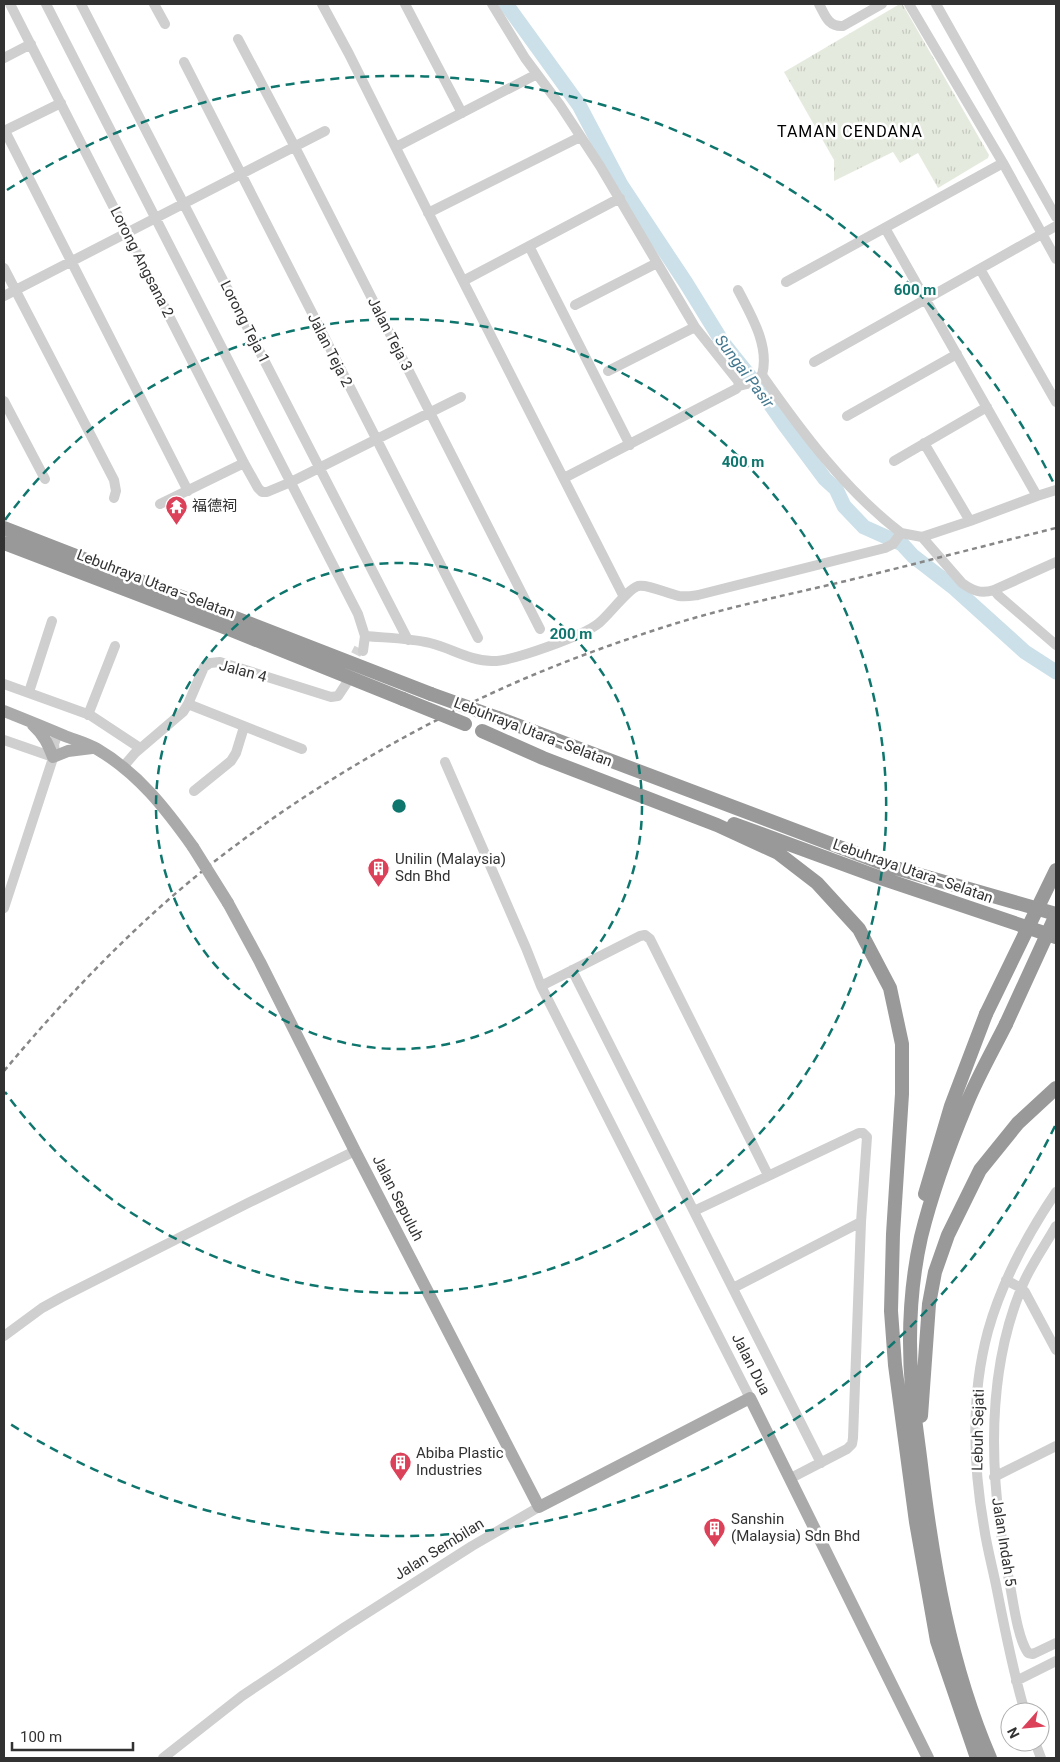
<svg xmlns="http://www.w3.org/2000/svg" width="1060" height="1762" viewBox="0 0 1060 1762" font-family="Roboto,'Noto Sans SC',sans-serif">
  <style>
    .grass { fill: url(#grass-tufts) }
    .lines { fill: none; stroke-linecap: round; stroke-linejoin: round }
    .river { stroke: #cce0e9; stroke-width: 15 }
    .minor-tunnel { stroke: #d6d6d6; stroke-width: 10; stroke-dasharray: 10 5; stroke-linecap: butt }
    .minor { stroke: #cfcfcf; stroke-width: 10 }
    .major { stroke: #aaa; stroke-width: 12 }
    .highway { stroke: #999; stroke-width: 14 }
    .rail { stroke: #878787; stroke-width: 2.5; stroke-dasharray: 5 4; stroke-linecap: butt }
    .major-bridge { stroke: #aaa; stroke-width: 12 }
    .highway-bridge { stroke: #999; stroke-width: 14 }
    .ring { fill: none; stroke: #0f766e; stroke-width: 2.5; stroke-dasharray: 9 6 }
    .labels { text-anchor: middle; stroke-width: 5; stroke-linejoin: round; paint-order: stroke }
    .street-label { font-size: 15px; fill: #323232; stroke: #fff }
    .poi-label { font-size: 15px; fill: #323232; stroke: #fff; text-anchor: start }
    .neighbourhood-label { font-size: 16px; letter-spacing: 1px; fill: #000; stroke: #fff }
    .water-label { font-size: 16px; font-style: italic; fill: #437890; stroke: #fff }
    .centre { fill: #0f766e; stroke: #fff; stroke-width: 2.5 }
    .ring-label { font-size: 15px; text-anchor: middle; font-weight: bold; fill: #0f766e; stroke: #fff; stroke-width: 5; stroke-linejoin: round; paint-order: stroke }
  </style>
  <defs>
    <pattern id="grass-tufts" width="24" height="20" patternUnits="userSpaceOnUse" patternTransform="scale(1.25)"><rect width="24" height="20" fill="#e5eade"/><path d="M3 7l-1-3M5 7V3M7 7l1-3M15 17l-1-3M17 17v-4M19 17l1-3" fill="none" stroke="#c5c9bf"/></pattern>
  </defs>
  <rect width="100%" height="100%" fill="#fff"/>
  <path class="grass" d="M898,5H903L989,155L988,158L938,188L918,153L900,163L893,152L834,181V160L784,72Z"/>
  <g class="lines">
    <path class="river" d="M506,4L579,105L621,185L686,283L723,343L759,388L784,424L825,479L836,489L844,506L864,527L902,544L913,556L953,587L1025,652L1056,672"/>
    <path class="minor-tunnel" d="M349,668L359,648"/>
    <path class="minor" d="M10,4L244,463L258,488L262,492H267L291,482L461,397
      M46,4L358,614L365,636L363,651
      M81,4L408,640
      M154,4L165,24
      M322,4L349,54L441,238L624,597
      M405,4L462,113
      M492,4L525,58L560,105L600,166L695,327L738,381L739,386L736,389L564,478
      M819,4C825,15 828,27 843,26L882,4
      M909,4L1003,163L1056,259
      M936,4L1056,217
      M238,39L295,147L540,629
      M4,58L31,44
      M184,62L478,638
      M4,131L61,103
      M5,131L188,491
      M396,147L537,74
      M428,213L580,137
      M885,228L1037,496
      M529,246L630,445
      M4,268L114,480L116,491L114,498
      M980,269L1056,402
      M463,281L620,198
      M786,282L1003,163
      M738,290C751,315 770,346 762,375L751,383L739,386
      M4,296L325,131
      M575,305L657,263
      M814,362L1056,226
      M608,371L695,327
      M762,375C802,432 845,490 901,533
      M4,401L45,479
      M847,416L957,354
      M924,443L970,521
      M894,461L987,407
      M160,504L244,463
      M922,537L962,583C973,591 981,594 994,590L1056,562
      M994,590L998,595L1056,645
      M365,636C387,638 409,638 430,643C451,648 470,661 492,661C511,662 585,635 599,623C609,615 628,589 638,586C648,584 668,594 679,596C686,597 691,596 698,595L885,548L893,544L901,533L922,537L970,521L1037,496L1056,490
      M4,684L90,715L140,748
      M29,692L52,621
      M188,704L302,749
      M88,715L115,646
      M4,740L53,757
      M445,762L526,948L541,986L750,1398
      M123,767L135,753L183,712L188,704L204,667L210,663L220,662L331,697L338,696L346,684
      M194,791L231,761L236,753L244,727
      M4,908L55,752L54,744L58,733
      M572,970L821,1463
      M541,986L640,936L645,935L650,939L768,1175
      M694,1211L859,1133H863L867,1137L861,1222L853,1438L852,1444L847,1449L791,1478
      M1056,1226C1045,1246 1029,1267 1021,1289C984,1380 990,1485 1009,1580C1013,1599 1017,1637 1028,1653L1033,1654L1056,1643
      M1006,1280L1021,1288L1025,1292L1056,1350
      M733,1288L861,1222
      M4,1336L42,1308L62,1297L248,1203L355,1151
      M994,1477L1056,1446
      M1016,1681L1056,1661
      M1025,1712C1013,1672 1005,1631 997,1590C993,1569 987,1548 984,1527C973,1464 971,1394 988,1331C1002,1281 1027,1235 1056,1192
      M1035,1742L1041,1758
      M163,1758L242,1696L345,1627L472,1546L539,1507"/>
    <path class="major" d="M4,711C24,719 44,727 65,736C75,740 87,743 97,749C138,773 166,809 193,847
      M33,725C44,735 48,744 53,757L68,751L92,748
      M228,903L260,962L355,1151L539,1507L750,1398L928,1758"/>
    <path class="highway" d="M4,528L431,694
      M4,543L229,629L403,699
      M498,718L892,867L1056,914
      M482,731L543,758L717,825L778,853L817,883L859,929L890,988L902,1044V1094L893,1234L891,1311L895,1365L916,1522L937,1641L977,1758
      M734,824L881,878L1056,937
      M925,1194L951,1106L986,1014
      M921,1416L929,1304L935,1272L948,1235L980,1170L1018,1123L1056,1088
      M990,1758C950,1665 933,1565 921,1465C918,1440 914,1415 912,1389C908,1340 910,1286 921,1237C932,1192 949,1146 967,1103C978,1076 993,1050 1006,1024"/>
    <path class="rail" d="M4,1071C55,1010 109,952 168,900C263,817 376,747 490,694C546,668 603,647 661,628C723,608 787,595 850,580C919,563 987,545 1056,528"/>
    <path class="major-bridge" d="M193,847L228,903"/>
    <path class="highway-bridge" d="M431,694L498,718
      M403,699L465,724
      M986,1014L1056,870
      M1006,1024L1056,915"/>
  </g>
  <g class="ring">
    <circle cx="399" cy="806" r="243"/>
    <path d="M5 520A487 487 0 1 1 5 1092"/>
    <path d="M1055 1126A730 730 0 0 1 7 1422M7 190A730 730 0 0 1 1055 486"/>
  </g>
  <defs>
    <symbol id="temple-pin" viewBox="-11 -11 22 30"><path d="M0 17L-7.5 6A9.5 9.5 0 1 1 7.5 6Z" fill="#db4159" stroke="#fff"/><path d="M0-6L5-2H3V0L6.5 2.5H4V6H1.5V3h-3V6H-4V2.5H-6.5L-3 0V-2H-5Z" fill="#fff"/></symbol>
    <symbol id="building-pin" viewBox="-11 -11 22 30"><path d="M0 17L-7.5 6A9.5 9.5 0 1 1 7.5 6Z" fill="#db4159" stroke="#fff"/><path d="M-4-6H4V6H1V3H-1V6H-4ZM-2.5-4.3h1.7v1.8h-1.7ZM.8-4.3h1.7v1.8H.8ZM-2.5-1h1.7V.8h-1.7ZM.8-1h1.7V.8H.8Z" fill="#fff"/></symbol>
  </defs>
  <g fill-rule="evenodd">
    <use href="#temple-pin" x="164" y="494" width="25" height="34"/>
    <use href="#building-pin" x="366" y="856" width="25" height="34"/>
    <use href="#building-pin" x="388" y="1450" width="25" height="34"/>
    <use href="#building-pin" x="702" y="1516" width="25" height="34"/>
  </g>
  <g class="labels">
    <g class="street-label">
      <text transform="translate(142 262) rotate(63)" y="5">Lorong Angsana 2</text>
      <text transform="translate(245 322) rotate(63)" y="5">Lorong Teja 1</text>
      <text transform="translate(390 334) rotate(63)" y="5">Jalan Teja 3</text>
      <text transform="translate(330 350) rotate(63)" y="5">Jalan Teja 2</text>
      <text transform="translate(156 584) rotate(21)" y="5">Lebuhraya Utara–Selatan</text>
      <text transform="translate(243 671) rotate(15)" y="5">Jalan 4</text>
      <text transform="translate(533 732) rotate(21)" y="5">Lebuhraya Utara–Selatan</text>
      <text transform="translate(913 871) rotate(19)" y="5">Lebuhraya Utara–Selatan</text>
      <text transform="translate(398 1198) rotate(63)" y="5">Jalan Sepuluh</text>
      <text transform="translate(751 1364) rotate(63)" y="5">Jalan Dua</text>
      <text transform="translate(978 1430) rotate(-89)" y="5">Lebuh Sejati</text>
      <text transform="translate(1004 1542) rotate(81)" y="5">Jalan Indah 5</text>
      <text transform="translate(439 1549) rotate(-32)" y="5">Jalan Sembilan</text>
    </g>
    <g class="poi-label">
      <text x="192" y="511">福德祠</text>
      <text x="395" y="864">Unilin (Malaysia)<tspan x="395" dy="17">Sdn Bhd</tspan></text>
      <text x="416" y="1458">Abiba Plastic<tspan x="416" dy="17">Industries</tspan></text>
      <text x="731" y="1524">Sanshin<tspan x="731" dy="17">(Malaysia) Sdn Bhd</tspan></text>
    </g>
    <g class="neighbourhood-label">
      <text x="850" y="137">TAMAN CENDANA</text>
    </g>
    <g class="water-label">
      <text transform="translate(745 371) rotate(53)" y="6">Sungai Pasir</text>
    </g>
  </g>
  <circle cx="399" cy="806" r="8" class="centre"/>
  <g class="ring-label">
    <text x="915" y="295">600 m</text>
    <text x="743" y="467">400 m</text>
    <text x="571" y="639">200 m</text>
  </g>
  <rect width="1060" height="1762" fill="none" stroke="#323232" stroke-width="10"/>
  <g transform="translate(1025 1727) rotate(243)"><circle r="24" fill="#ffffff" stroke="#adadad"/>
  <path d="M0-4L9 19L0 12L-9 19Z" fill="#db4159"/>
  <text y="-8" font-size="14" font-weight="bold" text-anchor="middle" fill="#323232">N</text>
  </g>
  <path d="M12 1742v8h121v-8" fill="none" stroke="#323232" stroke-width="2.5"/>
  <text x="20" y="1742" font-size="15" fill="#323232" stroke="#ffffff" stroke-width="4" paint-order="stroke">100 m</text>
</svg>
